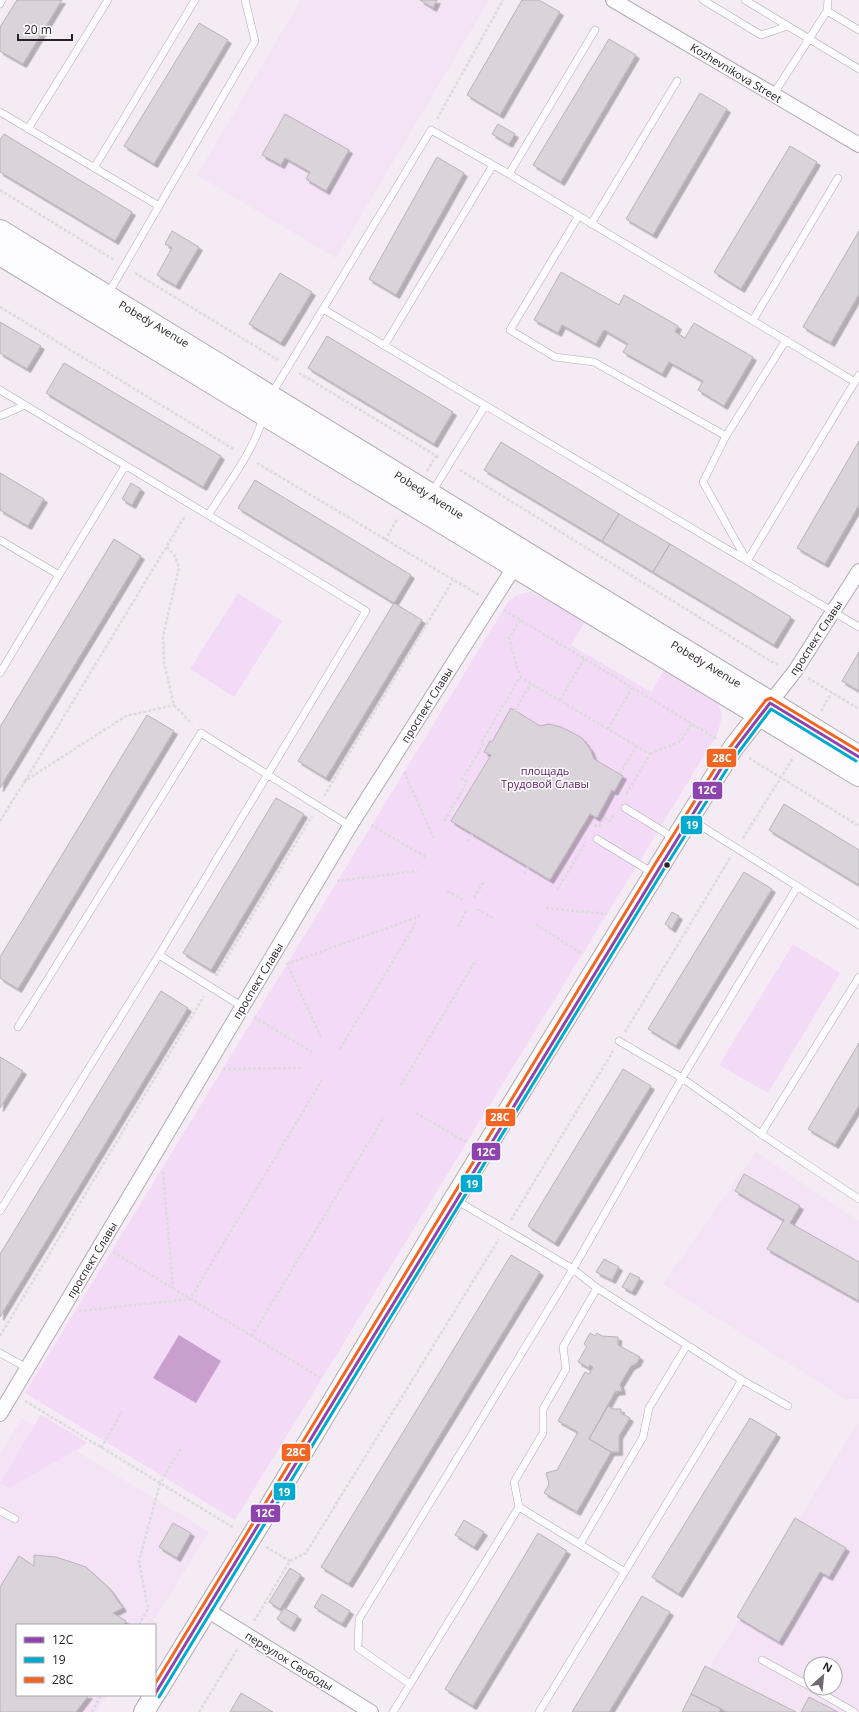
<svg xmlns="http://www.w3.org/2000/svg" width="859" height="1712" viewBox="0 0 859 1712" font-family="'Open Sans',sans-serif">
  <style>
    .built { fill: #f3e3f5; fill-rule: evenodd }
    .green { fill: #f3daf6 }
    .water { fill: #c99fce }
    .building { fill: #dad3da; stroke: #b9b2ba; filter: url(#shadow) }
    .lines { fill: none; stroke-linecap: round; stroke-linejoin: round }
    .lane-casing { stroke: #b1abb2; stroke-width: 8 }
    .street-casing { stroke: #b1abb2; stroke-width: 16 }
    .secondary-casing { stroke: #b1abb2; stroke-width: 22 }
    .primary-casing { stroke: #b1abb2; stroke-width: 24 }
    .path { stroke: #dddadd; stroke-width: 2.5; stroke-dasharray: 3 2; stroke-linecap: butt }
    .lane { stroke: #fdfcfe; stroke-width: 7 }
    .street { stroke: #fdfcfe; stroke-width: 14 }
    .secondary { stroke: #fdfcfe; stroke-width: 20 }
    .primary { stroke: #fdfcfe; stroke-width: 22 }
    .bus-1-casing { stroke: #fff; stroke-width: 6 }
    .bus-2-casing { stroke: #fff; stroke-width: 6 }
    .bus-3-casing { stroke: #fff; stroke-width: 6 }
    .bus-1 { stroke: #8e44ad; stroke-width: 3 }
    .bus-2 { stroke: #00a9ce; stroke-width: 3 }
    .bus-3 { stroke: #f26522; stroke-width: 3 }
    .bus-dot { fill: #272128; stroke: #fff; stroke-width: 1.5 }
    .labels { text-anchor: middle; stroke-width: 3; stroke-linejoin: round; paint-order: stroke }
    .street-label { font-size: 11px; fill: #272128; stroke: #fff }
    .park-label { font-size: 11px; fill: #5c1564; stroke: #fff }
    .line-badge { stroke: #fff; stroke-width: 1.5 }
    .badge-label { font-size: 11px; text-anchor: middle; font-weight: bold; fill: #fff }
  </style>
  <defs>
    <filter id="shadow"><feDropShadow dx="3.5" dy="3.5" stdDeviation="0" flood-color="#0004"/></filter>
  </defs>
  <rect width="100%" height="100%" fill="#f4ebf5"/>
  <path class="built" d="M301,0H489L336,258L197,175Z
    M756,1152L859,1221V1399H845L663,1284Z
    M22,1418L209,1532L151,1625H17V1695H107L96,1712H0V1454Z
    M859,1424V1712H683L856,1425ZM811,1664H835V1688H811Z"/>
  <path class="green" d="M530,592L541,597L585,622L571,645L651,692L664,670L717,701L722,715L718,733L235,1520L25,1393L508,602L517,595Z
    M238,593L282,621L234,697L190,669Z
    M793,944L840,973L768,1093L719,1065Z
    M41,1415L88,1443L9,1488L0,1483Z"/>
  <path class="water" d="M179,1335L221,1361L196,1403L153,1378Z"/>
  <path class="building" d="M17,0H62L23,64L0,51V27Z
    M420,0H437L433,8Z
    M522,0H539L560,12L500,115L467,95Z
    M199,23L228,40L154,164L124,146Z
    M609,39L636,55L561,182L533,165Z
    M700,93L727,109L653,235L626,219Z
    M285,114L349,150L326,191L306,179L310,172L285,158L281,165L262,155Z
    M498,124L515,134L509,144L492,134Z
    M4,134L132,212L115,241L0,172V140Z
    M790,146L817,162L741,289L714,272Z
    M437,157L464,173L396,295L369,279Z
    M172,231L199,247L176,286L157,275L172,248L165,244Z
    M859,231V294L831,343L803,327Z
    M561,272L619,305L624,295L678,326L675,332L685,338L694,323L753,357L724,406L698,390L703,381L669,362L662,374L623,352L628,344L604,330L596,344L562,325L558,333L534,320Z
    M280,273L312,292L281,343L249,324Z
    M0,322L41,346L27,369L0,353Z
    M327,336L453,412L434,444L308,368Z
    M64,363L221,456L203,487L46,393Z
    M859,441V505L825,564L797,548Z
    M501,442L619,514L602,541L484,470Z
    M0,473L44,499L28,526L0,510Z
    M255,480L411,575L394,603L238,508Z
    M131,483L141,489L132,505L122,499Z
    M619,514L670,544L653,572L602,541Z
    M114,539L141,556L0,788V727Z
    M670,544L791,617L774,645L653,572Z
    M394,603L422,620L326,778L298,761Z
    M859,652V691L842,681Z
    M511,708L540,726L549,724L561,727L573,733L582,738L590,749L594,759L623,776L614,792L612,790L597,818L590,814L550,880L451,821L491,755L484,752L490,741L492,742Z
    M147,715L174,731L18,989L0,978V957Z
    M276,798L304,814L211,970L183,953Z
    M784,804L859,850V885L769,830Z
    M744,872L772,889L676,1046L648,1029Z
    M672,912L679,916L672,929L665,924Z
    M161,991L188,1008L0,1317V1254Z
    M859,1043V1106L835,1145L808,1129Z
    M0,1057L23,1071L0,1108Z
    M623,1069L651,1086L555,1243L528,1226Z
    M744,1174L800,1206L790,1223L859,1262V1301L767,1249L784,1220L735,1191Z
    M511,1255L540,1272L349,1584L321,1567Z
    M604,1259L619,1267L612,1280L596,1272Z
    M630,1273L640,1278L632,1292L622,1287Z
    M590,1333L595,1336L597,1333L602,1336L618,1337V1345L640,1357L637,1363L631,1366L620,1384L622,1391L615,1392L589,1439L611,1452L577,1512L544,1493L549,1484L546,1473L557,1470L578,1432L558,1421L585,1372L589,1374L593,1367L590,1365L589,1368L578,1362L587,1346L584,1344Z
    M608,1406L613,1409H621V1413L630,1418L619,1436V1452H611L589,1439Z
    M750,1418L777,1434L679,1594L652,1577Z
    M795,1518L846,1548L829,1577L820,1572L779,1642L737,1617Z
    M464,1520L484,1532L474,1547L455,1535Z
    M173,1523L191,1533L177,1558L159,1547Z
    M538,1533L567,1551L473,1706L445,1689Z
    M34,1555L56,1557L86,1567L109,1588L123,1608L113,1613L126,1621L123,1625H17V1695H89L76,1712H0V1587L19,1556L34,1566Z
    M290,1568L301,1575L280,1609L269,1602Z
    M322,1594L350,1611L342,1624L314,1607Z
    M642,1596L670,1612L609,1712H572Z
    M284,1608L298,1616L291,1628L277,1619Z
    M705,1666L796,1712H727L691,1694Z
    M241,1693L273,1712H230Z
    M691,1694L721,1709L719,1712H682Z
    M809,1697L838,1712H801Z"/>
  <g class="lines">
    <defs>
      <path id="lane" d="M703,0L761,35L788,26
        M745,0L859,69
        M0,4L2,0
        M827,11L859,30
        M773,95L827,11L828,0
        M0,112L159,206L108,294
        M28,129L108,0
        M94,168L195,0
        M509,174L595,30
        M159,206L255,41L245,0
        M578,217L510,330L555,357L594,362L726,436L786,340
        M591,224L677,81
        M323,309L747,561L859,375
        M753,320L838,178
        M384,346L493,165
        M0,390C122,464 245,536 366,611L159,955L0,1211
        M271,395L431,130L509,174L855,382
        M0,416L25,405
        M726,436L703,482L747,561L859,627
        M432,492L485,406
        M209,514C228,483 254,451 263,417
        M0,540L59,575L125,466
        M0,673L59,575
        M625,808L674,838
        M690,819L859,925
        M597,839L653,873
        M159,955L243,1007
        M18,1027L201,733L350,826
        M619,1041L682,1078L761,1134L859,1199
        M761,1134L859,977
        M454,1199L573,1269L597,1288L742,1380L788,1406
        M0,1353L27,1368
        M519,1507L625,1572
        M0,1511L15,1519
        M580,1544L643,1437L649,1408L687,1345
        M762,1660L811,1687
        M410,1684L358,1648L359,1619L573,1269L682,1078L797,887
        M812,1688L854,1712
        M393,1712L519,1507L514,1482L543,1433V1409L566,1369L563,1347L597,1288
        M539,1712L742,1380"/>
      <path id="street" d="M613,0L859,145
        M770,703L795,671L859,571
        M0,1414L350,826L515,566
        M207,1610L371,1712"/>
      <path id="secondary" d="M155,1694L263,1518L454,1199L676,839L733,748L759,715
        M144,1712L154,1695"/>
      <path id="primary" d="M0,231L859,757
        M0,254L859,775"/>
    </defs>
    <use href="#lane" class="lane-casing"/>
    <use href="#street" class="street-casing"/>
    <use href="#secondary" class="secondary-casing"/>
    <use href="#primary" class="primary-casing"/>
    <path class="path" d="M437,119L503,0
      M0,190L114,260
      M135,273L278,360
      M0,307L235,450
      M299,373L440,458
      M257,463L479,595
      M460,470L772,662L780,665
      M427,471L436,456
      M385,540L398,518
      M167,547L175,556L179,568L163,636L164,663L174,705L192,724
      M504,610L717,739
      M520,620L509,638L520,677
      M808,678L859,709
      M560,700L584,659
      M515,711L531,683
      M821,711L832,692
      M608,729L632,688
      M650,754L681,741L691,724
      M749,758L859,826
      M404,772L434,838
      M620,774L636,746
      M25,781L185,516
      M324,796L453,580
      M0,821L25,781L126,716L174,705
      M444,821L467,782L462,779L484,743L482,741L520,677L650,754L625,796
      M371,825L426,857
      M595,827L596,825L599,826L604,818L610,821L614,814
      M743,838L793,758
      M468,841L473,833
      M524,874L528,867
      M337,881L417,871
      M557,890L586,842
      M447,891L463,900
      M474,898L484,881
      M546,908L607,914
      M477,909L493,918
      M536,924L582,954
      M458,927L466,911
      M216,976L312,816
      M254,1017L312,1052
      M625,1032L730,858
      M321,1037L287,964L420,916
      M340,1049L416,923
      M223,1069L302,1068
      M401,1085L476,960
      M416,1113L466,1142
      M163,1172L173,1288
      M511,1220L613,1051
      M113,1252L321,1378
      M79,1311L190,1299L322,1080
      M0,1336L204,996
      M252,1336L384,1117
      M25,1401L234,1528
      M101,1448L122,1412
      M266,1547L290,1561
      M254,1621L290,1561L306,1553L499,1239
      M139,1625L148,1609L139,1561L160,1483L182,1447
      M92,1712L101,1695
      M199,1712L238,1648"/>
    <use href="#lane" class="lane"/>
    <use href="#street" class="street"/>
    <use href="#secondary" class="secondary"/>
    <use href="#primary" class="primary"/>
    <defs>
      <path id="bus-1" d="M155,1694L660,867L727,759L770,703L859,757"/>
      <path id="bus-2" d="M159,1697L664,869L732,761L771,709L856,761"/>
      <path id="bus-3" d="M155,1684L655,864L723,756L766,700L771,698L859,751"/>
    </defs>
    <use href="#bus-1" class="bus-1-casing"/>
    <use href="#bus-2" class="bus-2-casing"/>
    <use href="#bus-3" class="bus-3-casing"/>
    <use href="#bus-1" class="bus-1"/>
    <use href="#bus-2" class="bus-2"/>
    <use href="#bus-3" class="bus-3"/>
  </g>
  <circle class="bus-dot" cx="667" cy="865" r="3.5"/>
  <g class="labels">
    <g class="street-label">
      <text transform="translate(736 73) rotate(31)" y="4">Kozhevnikova Street</text>
      <text transform="translate(154 324) rotate(31)" y="4">Pobedy Avenue</text>
      <text transform="translate(429 495) rotate(32)" y="4">Pobedy Avenue</text>
      <text transform="translate(816 638) rotate(-57)" y="4">проспект Славы</text>
      <text transform="translate(706 664) rotate(31)" y="4">Pobedy Avenue</text>
      <text transform="translate(427 705) rotate(-58)" y="4">проспект Славы</text>
      <text transform="translate(258 981) rotate(-59)" y="4">проспект Славы</text>
      <text transform="translate(92 1260) rotate(-59)" y="4">проспект Славы</text>
      <text transform="translate(289 1661) rotate(32)" y="4">переулок Свободы</text>
    </g>
    <g class="park-label">
      <text x="545" y="775">площадь<tspan x="545" dy="13">Трудовой Славы</tspan></text>
    </g>
  </g>
  <g class="line-badge">
    <rect x="706" y="748" width="31" height="20" rx="4" fill="#f26522"/>
    <rect x="692" y="781" width="31" height="19" rx="4" fill="#8e44ad"/>
    <rect x="680" y="815" width="23" height="20" rx="4" fill="#00a9ce"/>
    <rect x="485" y="1108" width="31" height="19" rx="4" fill="#f26522"/>
    <rect x="471" y="1142" width="30" height="19" rx="4" fill="#8e44ad"/>
    <rect x="460" y="1174" width="23" height="19" rx="4" fill="#00a9ce"/>
    <rect x="281" y="1443" width="30" height="19" rx="4" fill="#f26522"/>
    <rect x="273" y="1482" width="23" height="19" rx="4" fill="#00a9ce"/>
    <rect x="250" y="1504" width="31" height="19" rx="4" fill="#8e44ad"/>
  </g>
  <g class="badge-label">
    <text x="722" y="762">28С</text>
    <text x="707" y="794">12С</text>
    <text x="692" y="829">19</text>
    <text x="500" y="1121">28С</text>
    <text x="486" y="1156">12С</text>
    <text x="472" y="1188">19</text>
    <text x="296" y="1456">28С</text>
    <text x="284" y="1496">19</text>
    <text x="265" y="1517">12С</text>
  </g>
  <rect x="16" y="1624" width="140" height="72" fill="#ffffff" stroke="#a9a6a9"/>
  <rect x="24" y="1637" width="20" height="6" fill="#8e44ad" stroke="#a9a6a9"/>
  <text x="52" y="1644" font-size="12" fill="#272128">12С</text>
  <rect x="24" y="1657" width="20" height="6" fill="#00a9ce" stroke="#a9a6a9"/>
  <text x="52" y="1664" font-size="12" fill="#272128">19</text>
  <rect x="24" y="1677" width="20" height="6" fill="#f26522" stroke="#a9a6a9"/>
  <text x="52" y="1684" font-size="12" fill="#272128">28С</text>
  <g transform="translate(823 1676) rotate(27)"><circle r="19" fill="#ffffff" stroke="#a9a6a9"/>
  <path d="M0-3L7 15L0 10L-7 15Z" fill="#6f6870"/>
  <text y="-6" font-size="11" font-weight="bold" text-anchor="middle" fill="#272128">N</text>
  </g>
  <path d="M18 34v6h54v-6" fill="none" stroke="#272128" stroke-width="2"/>
  <text x="24" y="34" font-size="12" fill="#272128" stroke="#ffffff" stroke-width="3" paint-order="stroke">20 m</text>
</svg>
